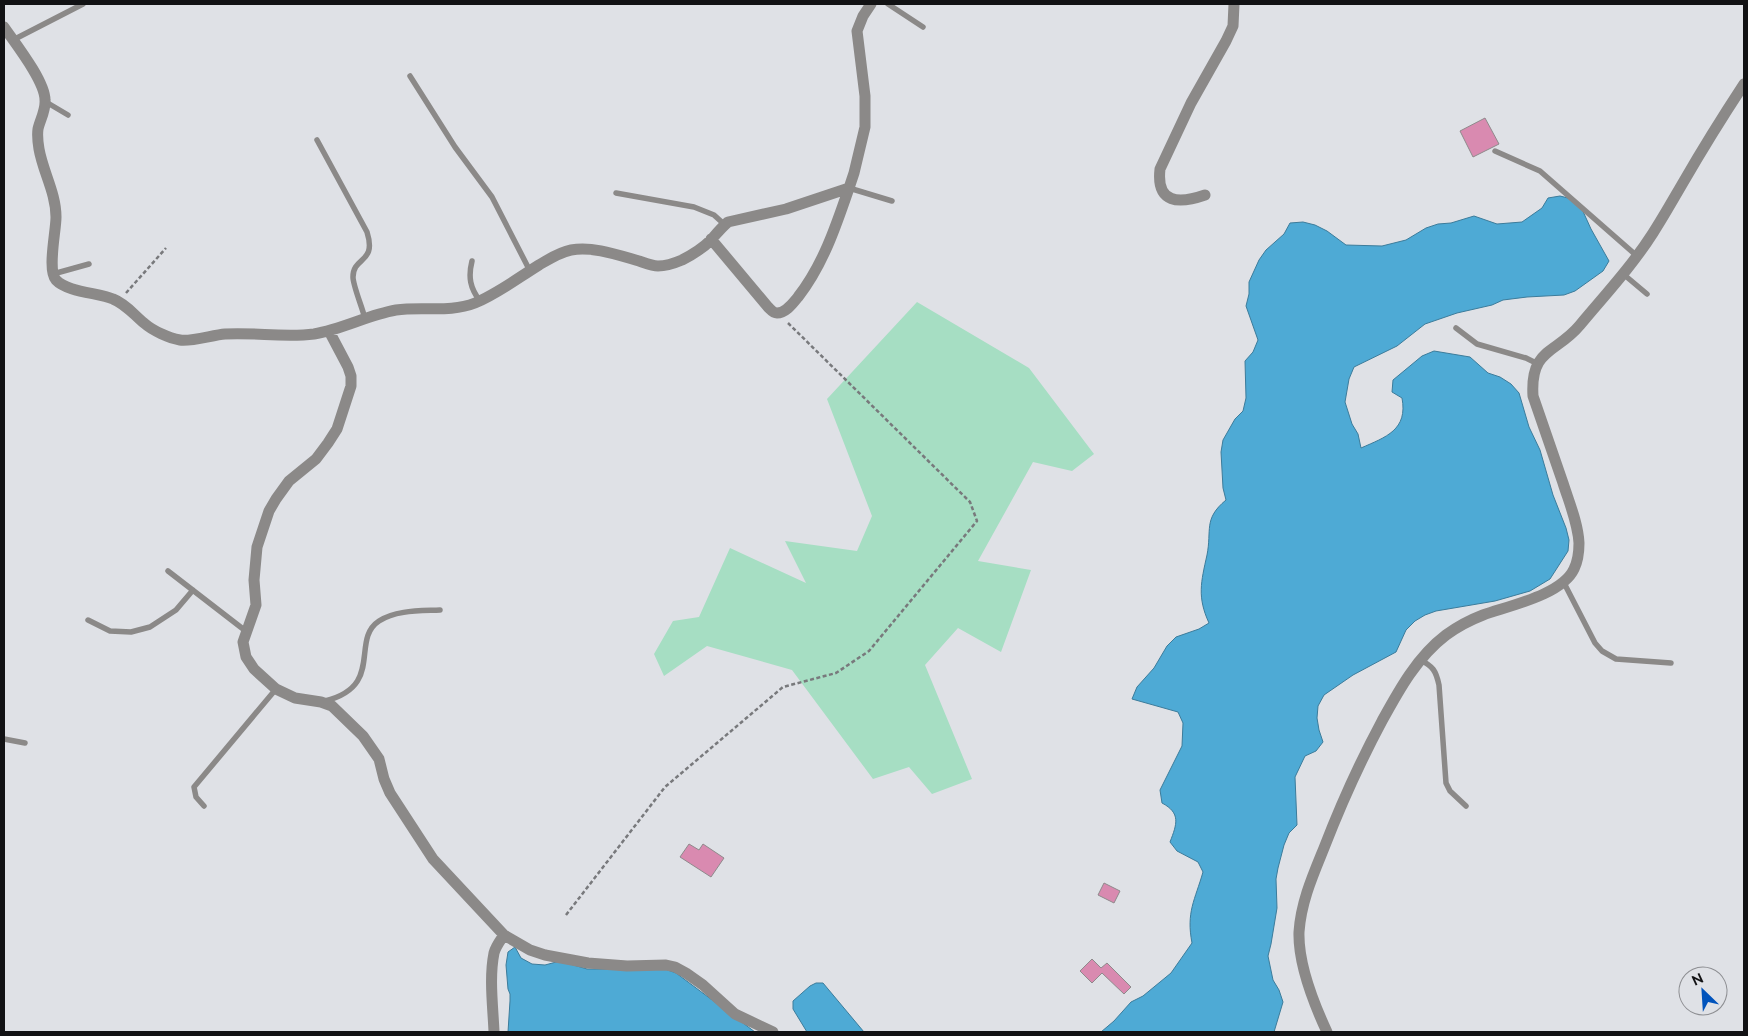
<svg xmlns="http://www.w3.org/2000/svg" width="1748" height="1036" viewBox="0 0 1748 1036" font-family="Raleway,sans-serif">
  <style>
    .green { fill: #a6dec3 }
    .water { fill: #4eaad5; stroke: #3c7c9b }
    .building { fill: #d98ab0; stroke: #8f8a8c }
    .lines { fill: none; stroke-linecap: round; stroke-linejoin: round }
    .path { stroke: #78797c; stroke-width: 2.5; stroke-dasharray: 4 2.5; stroke-linecap: butt }
    .service { stroke: #8b8988; stroke-width: 5.5 }
    .minor { stroke: #8b8988; stroke-width: 11 }
  </style>
  <rect width="100%" height="100%" fill="#dfe1e6"/>
  <path class="green" d="M917,302L1029,368L1094,454L1072,471L1033,462L978,561L1031,570L1001,652L958,628L925,665L972,779L932,794L909,767L873,779L792,670L707,646L664,676L654,654L673,621L699,617L730,548L806,583L785,541L857,551L872,516L827,399Z"/>
  <path class="water" d="M1560,196L1572,199L1581,207L1591,229L1609,261L1603,271L1575,291L1564,295L1527,297L1503,300L1492,305L1457,313L1425,324L1397,346L1354,367L1349,379L1345,402L1352,424L1358,434L1361,448C1386,437 1408,430 1402,398L1392,392L1393,380L1422,356L1434,351L1470,357L1488,373L1500,377L1511,384L1519,393L1529,427L1540,450L1553,495L1566,528L1569,540L1568,551L1550,579L1530,591L1495,601L1436,611L1425,615L1415,621L1406,630L1396,652L1353,675L1324,695L1318,706L1317,718L1319,730L1323,742L1316,751L1305,756L1295,777L1297,825L1289,833L1284,845L1278,868L1276,879L1277,908L1271,944L1268,956L1273,980L1279,990L1283,1002L1274,1032H1101L1114,1021L1131,1002L1143,996L1171,973L1192,943C1186,912 1195,900 1203,872L1198,862L1177,851L1170,842C1177,824 1181,813 1162,803L1160,790L1182,746L1183,723L1178,712L1132,699L1137,687L1154,668L1167,646L1176,637L1199,629L1209,623C1197,597 1201,582 1207,555C1212,530 1203,519 1226,500L1223,488L1221,452L1223,440L1235,419L1243,411L1246,398L1245,361L1253,352L1258,340L1246,306L1249,294V282L1259,260L1266,250L1284,234L1290,223L1303,222L1315,225L1327,231L1346,245L1382,246L1406,240L1426,228L1438,224L1451,223L1474,216L1497,224L1522,222L1542,208L1548,198Z
    M515,947L521,958L532,964L545,965L560,961L587,969H665L676,973L755,1032H508L510,1001V994L508,989L506,965L508,952Z
    M816,983H823L864,1032H807L793,1009V1001L810,986Z"/>
  <path class="building" d="M1485,118L1499,144L1473,157L1460,131Z
    M689,844L699,850L703,844L724,858L711,877L680,857Z
    M1104,883L1120,891L1114,903L1098,895Z
    M1092,959L1101,968L1107,963L1131,987L1124,994L1102,973L1092,983L1080,971Z"/>
  <g class="lines">
    <path class="path" d="M126,293L166,248
      M566,915L665,787L783,687L836,673L869,651L977,521L970,502L788,323"/>
    <path class="service" d="M888,4L923,27
      M13,40L83,4
      M410,76L455,147L492,197L530,271
      M46,102L68,115
      M317,140L367,232C377,264 353,256 353,277C353,286 363,309 365,319
      M1495,151L1540,171L1637,256
      M849,188L892,201
      M616,193L694,207L714,215L725,225
      M472,261C468,277 470,288 480,301
      M1622,273L1647,294
      M53,274L89,264
      M1456,328L1477,344L1526,358L1538,364
      M168,571L247,632
      M1563,581L1595,643L1602,651L1616,659L1671,663
      M88,620L110,631L131,632L150,627L176,610L193,590
      M1420,660C1433,666 1436,671 1439,685L1446,783L1450,791L1466,806
      M325,701C385,686 350,640 379,621C396,610 420,611 440,610
      M4,739L25,743
      M204,806L196,797L194,787L276,689"/>
    <path class="minor" d="M4,27C15,43 45,81 45,100C46,110 40,120 38,129C37,136 38,143 39,149C43,172 56,193 56,217C56,232 47,270 56,280C67,292 99,293 113,299C126,304 134,315 144,323C153,331 169,338 180,340C190,342 213,335 225,334C255,332 284,338 314,334C343,329 368,315 396,310C422,306 450,313 475,303C497,294 518,278 539,265C549,259 560,252 571,250C593,246 618,255 639,261C645,263 652,266 658,266C666,266 675,263 682,260C692,255 703,248 711,240C717,233 721,228 728,222L786,209L849,188L854,173L865,127V96L857,31L863,16L871,4
      M1205,195C1179,204 1156,204 1160,169L1191,103L1226,41L1233,26L1234,4
      M711,239L768,307C771,310 773,313 777,313C786,313 793,303 798,297C823,265 836,226 849,188
      M329,331L348,367L351,376V386L337,429L328,443L316,459L289,481L276,499L269,511L257,547L254,580L256,605L243,642L246,657L254,669L276,689L295,698L321,702L332,706L363,736L379,759L384,779L390,793L433,859L504,935L530,950L545,955L588,963L627,966L666,965L675,967L686,973L703,985L735,1014L773,1032
      M494,1032C493,1007 489,978 494,953C496,946 500,941 504,935
      M1327,1032C1314,1004 1298,964 1299,932C1301,902 1313,875 1324,848C1341,804 1360,762 1382,721C1399,690 1417,657 1446,635C1457,627 1470,620 1483,615C1508,606 1562,595 1574,569C1578,561 1579,552 1579,543C1578,523 1569,502 1563,483C1553,454 1543,425 1533,396C1530,348 1556,354 1580,325C1605,295 1632,266 1653,233C1664,216 1674,198 1684,181C1703,148 1723,116 1744,84"/>
  </g>
  <rect width="1748" height="1036" fill="none" stroke="#121214" stroke-width="10"/>
  <g transform="translate(1703 991) rotate(335)"><circle r="24" fill="#dfe1e6" stroke="#8d8e92"/>
  <path d="M0-4L9 19L0 12L-9 19Z" fill="#0053bc"/>
  <text y="-8" font-size="14" font-weight="bold" text-anchor="middle" fill="#121214">N</text>
  </g>
</svg>
